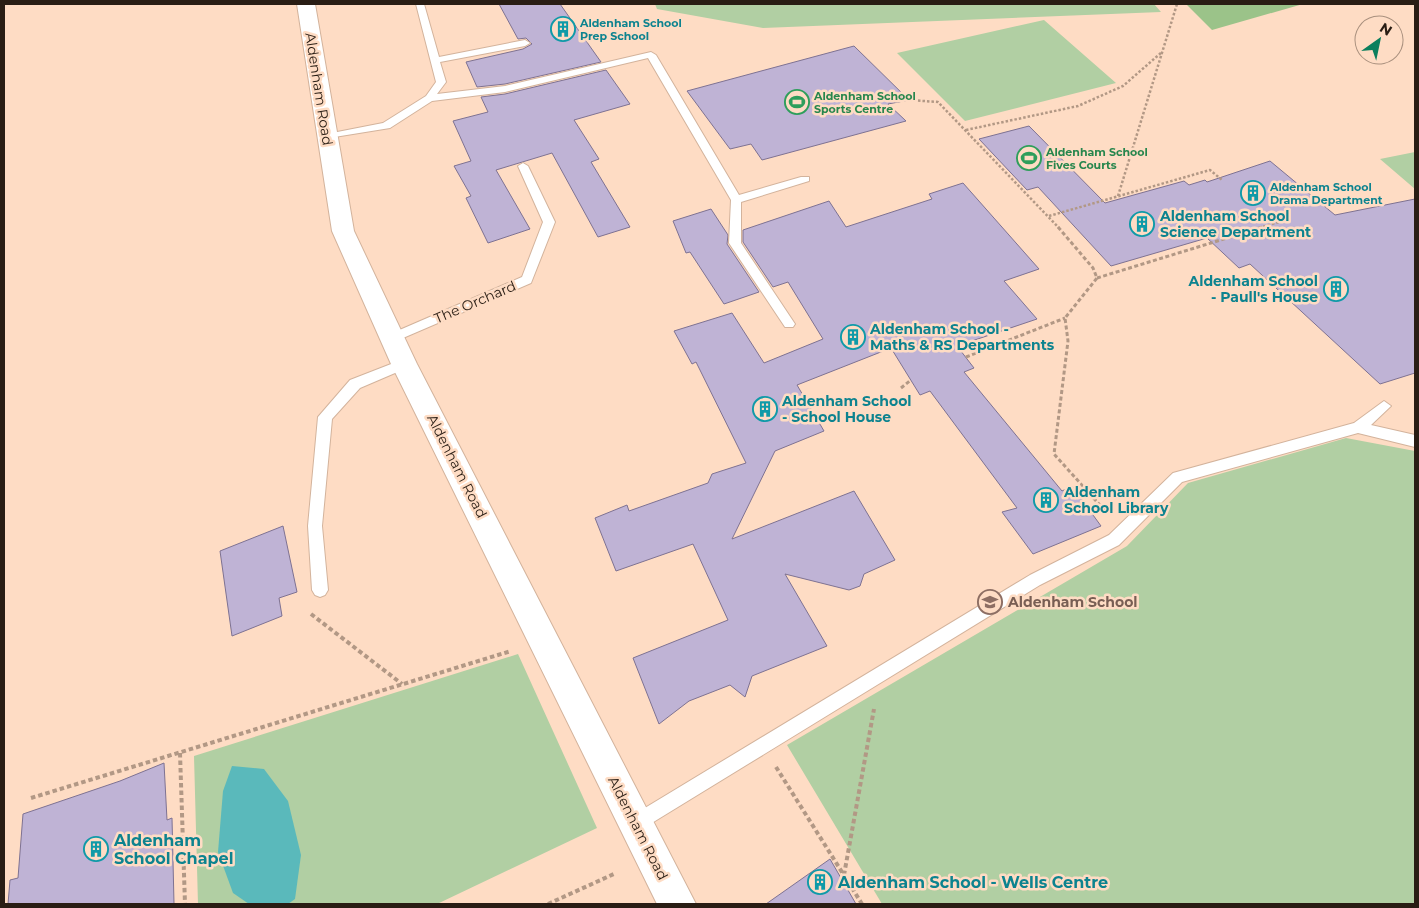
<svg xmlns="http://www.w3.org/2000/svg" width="1419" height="908" viewBox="0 0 1419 908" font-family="Montserrat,sans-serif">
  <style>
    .green { fill: #b1cfa3 }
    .forest { fill: #9bc389 }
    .water { fill: #5ab9bb }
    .building { fill: #bfb3d5; stroke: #7e7292 }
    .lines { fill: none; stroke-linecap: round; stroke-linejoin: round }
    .service-casing { stroke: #d3b39c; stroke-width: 2 }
    .tertiary-casing { stroke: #d3b39c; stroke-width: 2 }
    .path-far2 { stroke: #b29885; stroke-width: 2.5; stroke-dasharray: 2.5 2; stroke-linecap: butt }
    .path-far1 { stroke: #b29885; stroke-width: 3; stroke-dasharray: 4 2.5; stroke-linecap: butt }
    .path { stroke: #b29885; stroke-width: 4; stroke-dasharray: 4.5 3; stroke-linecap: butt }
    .service { fill: #fff; fill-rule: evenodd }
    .tertiary { fill: #fff; fill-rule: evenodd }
    .labels { text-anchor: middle; stroke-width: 5; stroke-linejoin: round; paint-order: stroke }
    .far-culture-label { font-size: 11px; font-weight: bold; fill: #0d838f; stroke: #fedcc4; text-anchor: start }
    .far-leisure-label { font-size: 11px; font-weight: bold; fill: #27864d; stroke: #fedcc4; text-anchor: start }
    .street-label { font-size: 14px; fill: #291d14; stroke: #fedcc4 }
    .culture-label { font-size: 14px; font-weight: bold; fill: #0d838f; stroke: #fedcc4; text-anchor: start }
    .education-label { font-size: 14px; font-weight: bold; fill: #785e54; stroke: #fedcc4; text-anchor: start }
    .near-culture-label { font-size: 16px; font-weight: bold; fill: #0d838f; stroke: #fedcc4; text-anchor: start }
  </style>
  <rect width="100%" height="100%" fill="#fedcc4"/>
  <path class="green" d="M655,4H1154L1161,12L763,28L657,9Z
    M1044,20L1116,83L965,121L897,53Z
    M1415,152V189L1380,159Z
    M1346,438L1415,451V904H882L787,745L1127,546L1188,483Z
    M518,654L597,828L437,904H198L194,756Z"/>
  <path class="forest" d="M1186,4H1303L1212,30Z"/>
  <path class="water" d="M232,766L264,769L288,801L301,855L295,899L288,904H249L233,893L218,852L223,791Z"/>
  <path class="building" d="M499,4H560L601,62L505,84L477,87L466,62L523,49L532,44L526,38L518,39Z
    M854,46L909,100L888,104L906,121L762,160L751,144L730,149L687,91Z
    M606,70L630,104L574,120L599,159L591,162L630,227L598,237L552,153L496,170L530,229L488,243L466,198L471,196L454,166L471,161L453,121L488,112L481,97L505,94Z
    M1029,126L1105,203L1184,181L1189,185L1205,180L1207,182L1270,161L1335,215L1415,199V373L1380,384L1250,264L1239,268L1207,238L1111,266L1038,187L1027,190L979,139Z
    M963,183L1039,269L1004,281L1037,319L957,346L974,368L964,372L1062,491L1072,486L1101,526L1033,554L1002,512L1017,508L930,391L920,395L891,348L797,385L824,431L775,451L732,539L854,491L895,560L864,574L860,586L849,590L785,574L827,646L752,676L745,697L730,685L689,701L659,724L633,658L728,620L693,544L616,571L595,518L627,505L629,511L708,483L712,474L746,463L696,362L692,364L674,331L732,313L764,363L823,339L788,282L773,287L743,242V230L829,201L846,227L932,199L929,194Z
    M711,209L728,235L727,244L759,292L724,304L690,252L686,253L673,221Z
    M283,526L297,592L279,598L282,616L232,636L220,551Z
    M164,763L167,820L172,818L174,904H8L10,880L18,878L23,814L120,781Z
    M830,859L856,904H766Z"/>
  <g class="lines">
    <defs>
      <path id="service" d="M416,4H424L439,57L525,40L530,43L525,46L440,62L446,82L437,94L505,86L651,52L656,55L739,195L801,177H809V181L741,202V243L795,324L793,327H785L729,243L731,200L648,58L505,92L432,101L390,128L322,139V135L383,123L426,96L436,82Z
        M523,163L528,166L555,222L531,283L396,341H388L386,338L388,335L522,277L543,222L518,166Z
        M404,359L409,361L410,364L409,367L360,388L332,419L322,526L328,590L325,595L320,597L315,595L312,590L308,526L318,417L350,380Z
        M1384,401L1391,406L1371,425L1415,435V447L1358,433L1182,482L1119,545L1040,585L642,829L636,832L630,829L627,823L630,817L1030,575L1109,535L1173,473L1354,423Z"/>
      <path id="tertiary" d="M297,4H315L354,231L417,364L696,904H657L391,364L332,231Z"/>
    </defs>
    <use href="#service" class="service-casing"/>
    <use href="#tertiary" class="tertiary-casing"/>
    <path class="path-far2" d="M909,100L938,102L1059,228
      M966,130L1078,106L1123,86L1162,52
      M1118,196L1177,4
      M1049,216L1210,170L1222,180
      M1259,228L1289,219"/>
    <path class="path-far1" d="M1058,227L1093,268L1097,278L1065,318L1068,341L1054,454L1107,513
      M1097,278L1263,227
      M966,357L1065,318
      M901,388L911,380"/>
    <path class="path" d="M311,614L402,684
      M180,753L185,904
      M776,767L862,904
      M31,798L511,651
      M844,875L874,709
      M548,904L616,873"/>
    <use href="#service" class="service"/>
    <use href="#tertiary" class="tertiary"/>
  </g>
  <defs>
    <symbol id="building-ring" viewBox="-11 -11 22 22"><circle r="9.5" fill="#fedcc4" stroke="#0f9aa8" stroke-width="1.5"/><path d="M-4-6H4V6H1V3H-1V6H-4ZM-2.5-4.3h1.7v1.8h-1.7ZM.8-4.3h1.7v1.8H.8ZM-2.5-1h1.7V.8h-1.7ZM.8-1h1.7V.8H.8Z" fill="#0f9aa8"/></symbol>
    <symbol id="stadium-ring" viewBox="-11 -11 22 22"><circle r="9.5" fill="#fedcc4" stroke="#2e9e5b" stroke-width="1.5"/><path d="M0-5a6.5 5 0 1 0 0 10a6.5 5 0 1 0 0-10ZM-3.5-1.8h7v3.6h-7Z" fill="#2e9e5b"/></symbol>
    <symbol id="school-ring" viewBox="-11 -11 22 22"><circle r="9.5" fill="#fedcc4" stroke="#8d6e63" stroke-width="1.5"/><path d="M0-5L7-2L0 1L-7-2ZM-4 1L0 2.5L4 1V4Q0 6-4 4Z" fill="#8d6e63"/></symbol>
  </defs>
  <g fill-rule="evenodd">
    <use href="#building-ring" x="549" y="15" width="28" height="28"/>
    <use href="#stadium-ring" x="783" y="88" width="28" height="28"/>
    <use href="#stadium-ring" x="1015" y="144" width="28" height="28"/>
    <use href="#building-ring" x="1239" y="179" width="28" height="28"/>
    <use href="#building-ring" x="1128" y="210" width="28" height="28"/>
    <use href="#building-ring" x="1322" y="275" width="28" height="28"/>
    <use href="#building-ring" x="839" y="323" width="28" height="28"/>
    <use href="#building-ring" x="751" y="395" width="28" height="28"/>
    <use href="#building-ring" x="1032" y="486" width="28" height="28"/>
    <use href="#school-ring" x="976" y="588" width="28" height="28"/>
    <use href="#building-ring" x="82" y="835" width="28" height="28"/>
    <use href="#building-ring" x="806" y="868" width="28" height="28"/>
  </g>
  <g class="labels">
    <g class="far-culture-label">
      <text x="580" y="27">Aldenham School<tspan x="580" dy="13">Prep School</tspan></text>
      <text x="1270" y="191">Aldenham School<tspan x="1270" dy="13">Drama Department</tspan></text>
    </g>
    <g class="far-leisure-label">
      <text x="814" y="100">Aldenham School<tspan x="814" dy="13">Sports Centre</tspan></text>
      <text x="1046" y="156">Aldenham School<tspan x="1046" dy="13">Fives Courts</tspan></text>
    </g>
    <g class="street-label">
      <text transform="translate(319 89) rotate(81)" y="5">Aldenham Road</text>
      <text transform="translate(475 302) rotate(-23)" y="5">The Orchard</text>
      <text transform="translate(457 466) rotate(63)" y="5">Aldenham Road</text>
      <text transform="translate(638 828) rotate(63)" y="5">Aldenham Road</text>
    </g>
    <g class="culture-label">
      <text x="1160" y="221">Aldenham School<tspan x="1160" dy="16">Science Department</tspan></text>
      <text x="1318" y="286" text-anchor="end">Aldenham School<tspan x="1318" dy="16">- Paull's House</tspan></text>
      <text x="870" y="334">Aldenham School -<tspan x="870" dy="16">Maths &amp; RS Departments</tspan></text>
      <text x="782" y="406">Aldenham School<tspan x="782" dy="16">- School House</tspan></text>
      <text x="1064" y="497">Aldenham<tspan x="1064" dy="16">School Library</tspan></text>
    </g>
    <g class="education-label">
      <text x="1008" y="607">Aldenham School</text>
    </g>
    <g class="near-culture-label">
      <text x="114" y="846">Aldenham<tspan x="114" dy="18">School Chapel</tspan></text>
      <text x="838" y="888">Aldenham School - Wells Centre</text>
    </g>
  </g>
  <rect width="1419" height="908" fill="none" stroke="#291d14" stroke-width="10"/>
  <g transform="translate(1379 40) rotate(33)"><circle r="24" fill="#fedcc4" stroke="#a9907e"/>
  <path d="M0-4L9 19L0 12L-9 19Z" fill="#0b7f5d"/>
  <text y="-8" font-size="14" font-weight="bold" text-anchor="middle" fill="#291d14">N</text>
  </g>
</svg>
